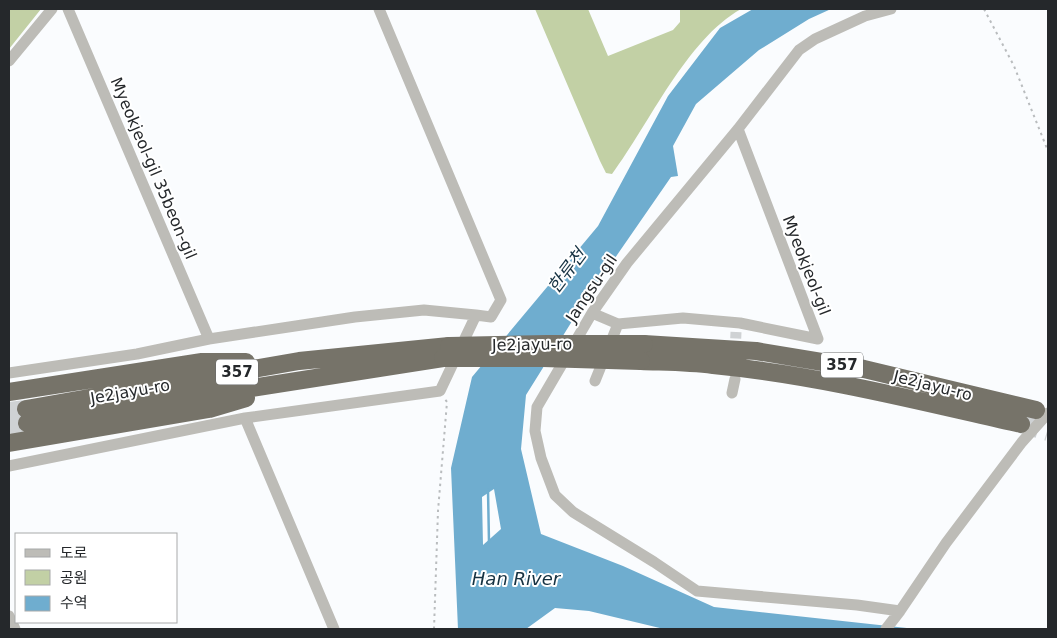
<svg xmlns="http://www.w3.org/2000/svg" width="1057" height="638" viewBox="0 0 1057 638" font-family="'DejaVu Sans','Noto Sans KR',sans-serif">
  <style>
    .green { fill: #c2d0a5 }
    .water { fill: #6fadcf; fill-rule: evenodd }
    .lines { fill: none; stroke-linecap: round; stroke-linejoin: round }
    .stream { stroke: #6fadcf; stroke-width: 2.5 }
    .minor-tunnel { stroke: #cfd2d4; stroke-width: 11; stroke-dasharray: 11 5.5; stroke-linecap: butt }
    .highway-tunnel { stroke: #cfd2d4; stroke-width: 18; stroke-dasharray: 18 9; stroke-linecap: butt }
    .path { stroke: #b9bcbe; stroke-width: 2; stroke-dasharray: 2.5 4; stroke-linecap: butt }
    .minor { stroke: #bdbcb7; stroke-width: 11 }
    .highway { stroke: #767369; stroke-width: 18 }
    .highway-bridge { stroke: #767369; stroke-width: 18 }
    .labels { text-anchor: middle; stroke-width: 4; stroke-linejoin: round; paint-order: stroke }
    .shield { fill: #fff; stroke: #66686b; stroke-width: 1 }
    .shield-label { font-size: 15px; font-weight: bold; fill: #25282b }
    .street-label { font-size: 16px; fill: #25282b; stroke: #fff }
    .water-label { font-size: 18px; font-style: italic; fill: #163242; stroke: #fff }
  </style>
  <rect width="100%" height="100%" fill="#fafcfe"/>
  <path class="green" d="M9,9H41L9,49Z
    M535,9H588L608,56L673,30L680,22V9H741C686,40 650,123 612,174L606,173L600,161Z"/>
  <path class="water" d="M753,9H831L809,19L759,50L696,104L673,146L678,176L671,177L579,310L526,395L521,449L541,534L623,566L714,607L916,629H664L589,611L555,608L526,629H458L451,468L472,377L598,226L668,96L720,28ZM494,489L501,529L483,545L482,497Z"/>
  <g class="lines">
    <path class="stream" d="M488,490L489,542"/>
    <path class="minor-tunnel" d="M735,355L736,332"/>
    <path class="highway-tunnel" d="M9,411L26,409
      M1021,424L1048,432
      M9,426L27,423"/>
    <path class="path" d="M984,9L1014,66L1048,151
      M434,629L438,511L447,402L444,398"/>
    <path class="minor" d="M68,9L209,339
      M379,9L501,300L491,317L476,315
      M891,9L865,16L815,39L799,50L738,129L627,263L592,313L537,407L535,431L541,458L555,495L573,512L654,562L697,591L857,605L900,611
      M9,61L52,9
      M592,313L618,324L683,318L740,323L818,339L738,129
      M9,373L137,354L209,339L355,317L424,310L476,315L440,391L245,418L9,466
      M595,381L618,324
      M732,393L735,379
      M245,418L334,629
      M9,616L15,629
      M886,629L900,611L946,543L1022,442L1048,413"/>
    <path class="highway" d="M644,344L756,351L864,369L1036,410
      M641,361C665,362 689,362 713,365C817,375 919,401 1021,424
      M9,392L202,362H246
      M26,409L299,361L449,346
      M27,423L443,358
      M9,443L209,409L246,398"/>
    <path class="highway-bridge" d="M449,346L548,344H644
      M443,358H543L641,361"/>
  </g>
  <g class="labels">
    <g class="shield">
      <rect x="821" y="352.5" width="42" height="25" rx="4"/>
      <rect x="216" y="359.5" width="42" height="25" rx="4"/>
    </g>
    <g class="shield-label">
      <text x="842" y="370">357</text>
      <text x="237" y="377">357</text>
    </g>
    <g class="street-label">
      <text transform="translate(154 168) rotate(67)" y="6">Myeokjeol-gil 35beon-gil</text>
      <text transform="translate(807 265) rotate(69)" y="6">Myeokjeol-gil</text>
      <text transform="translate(591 288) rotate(-56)" y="6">Jangsu-gil</text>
      <text transform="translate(532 344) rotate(-1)" y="6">Je2jayu-ro</text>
      <text transform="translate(933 385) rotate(14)" y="6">Je2jayu-ro</text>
      <text transform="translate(130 391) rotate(-10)" y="6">Je2jayu-ro</text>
    </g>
    <g class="water-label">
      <text transform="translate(567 271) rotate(-53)" y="6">한류천</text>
      <text x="516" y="585">Han River</text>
    </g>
  </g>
  <rect width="1057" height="638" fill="none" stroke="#25282b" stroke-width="20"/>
  <rect x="15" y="533" width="162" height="90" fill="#ffffff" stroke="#a8a9aa"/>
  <rect x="25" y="549" width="25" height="8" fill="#bdbcb7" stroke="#a8a9aa"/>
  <text x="60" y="558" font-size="15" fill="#25282b">도로</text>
  <rect x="25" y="570" width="25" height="15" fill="#c2d0a5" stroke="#a8a9aa"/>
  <text x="60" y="583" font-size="15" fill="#25282b">공원</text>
  <rect x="25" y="596" width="25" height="15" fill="#6fadcf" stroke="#a8a9aa"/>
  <text x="60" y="608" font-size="15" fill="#25282b">수역</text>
</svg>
